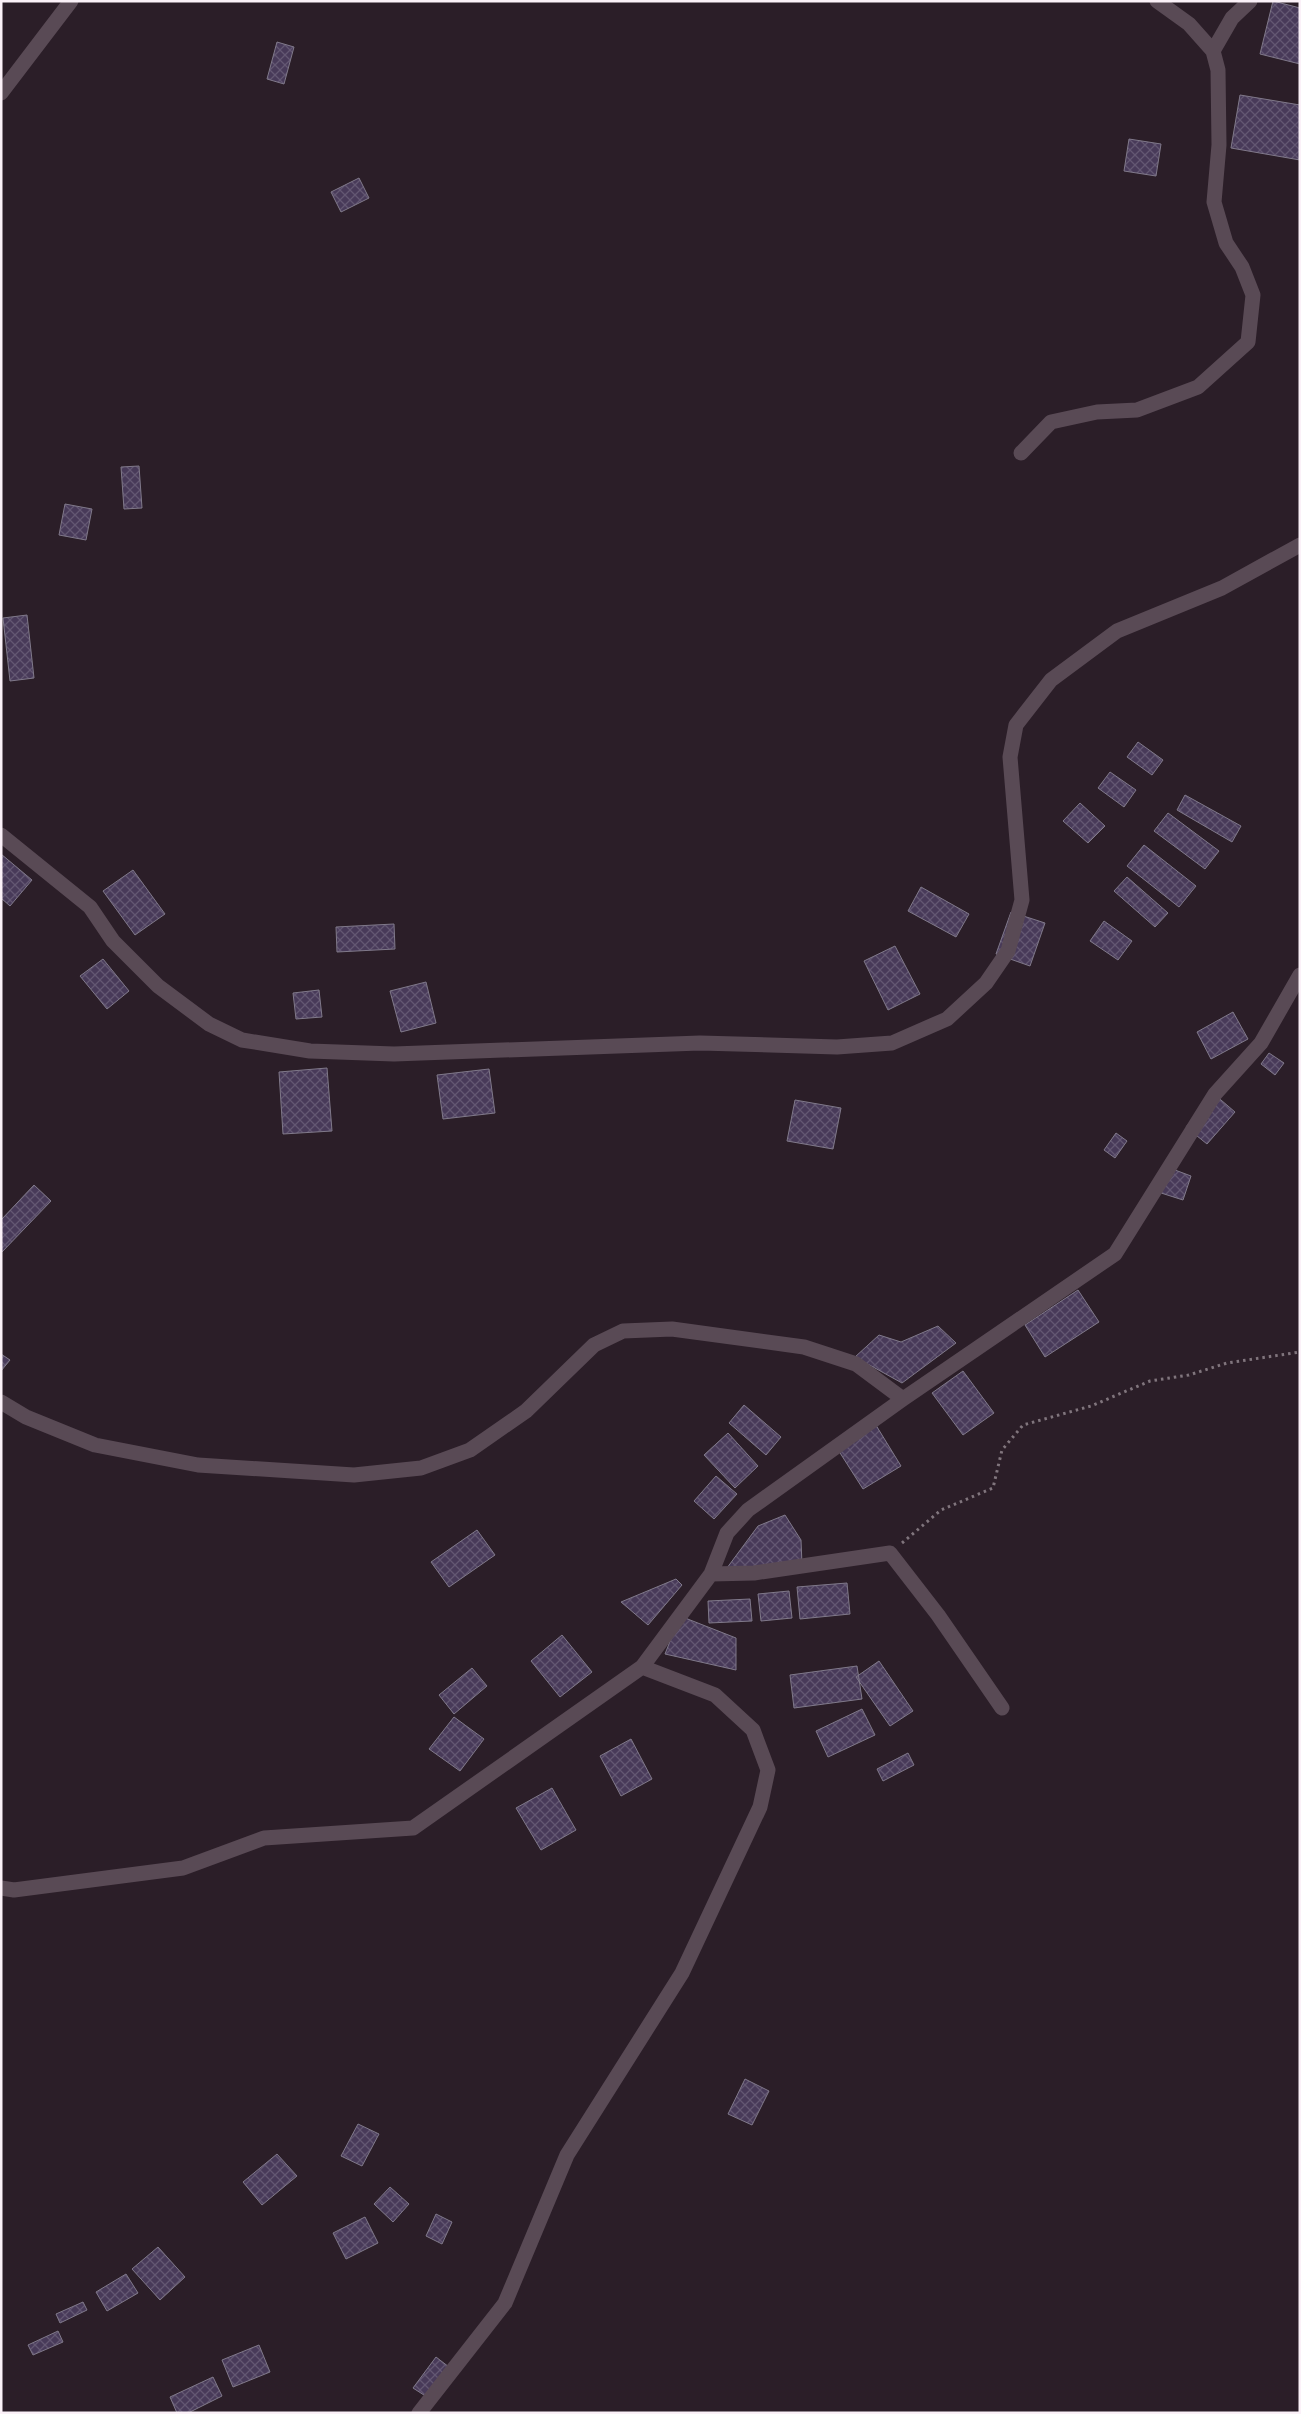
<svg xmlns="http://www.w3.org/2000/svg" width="1301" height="2414" viewBox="0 0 1301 2414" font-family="Signika,sans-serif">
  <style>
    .building { fill: url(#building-cross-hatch); stroke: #80798a }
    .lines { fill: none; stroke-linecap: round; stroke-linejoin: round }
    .path { stroke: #80757d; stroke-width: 3; stroke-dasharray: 2.5 4; stroke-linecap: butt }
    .street { stroke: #594a55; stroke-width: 15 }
  </style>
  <defs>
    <pattern id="building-cross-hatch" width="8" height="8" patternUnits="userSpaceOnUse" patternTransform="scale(1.25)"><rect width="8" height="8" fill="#483a59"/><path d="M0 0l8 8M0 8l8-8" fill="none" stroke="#635772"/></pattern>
  </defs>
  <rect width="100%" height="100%" fill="#2b1e28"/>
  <path class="building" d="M1273,1L1300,8V64L1260,54Z
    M277,42L294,47L284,84L267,79Z
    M1240,95L1300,105V160L1231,148Z
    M1129,139L1161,144L1156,176L1124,171Z
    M359,178L369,198L341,212L331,192Z
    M139,466L142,508L124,509L121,467Z
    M65,504L92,509L86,540L59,535Z
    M27,615L34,678L10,681L3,618Z
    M1138,742L1163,760L1152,775L1127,757Z
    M1110,772L1136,790L1124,807L1098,788Z
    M1185,795L1241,826L1232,842L1177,810Z
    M1080,803L1105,826L1088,843L1063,821Z
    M1168,813L1219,851L1205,869L1154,831Z
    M1144,845L1196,886L1179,907L1127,866Z
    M1,854L32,880L10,906L1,898Z
    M133,870L165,914L135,935L103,891Z
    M1127,877L1168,913L1155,927L1114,891Z
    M921,887L969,914L956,937L908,911Z
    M1011,912L1045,923L1030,966L996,954Z
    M1104,921L1132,941L1118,960L1090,941Z
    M394,924L395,949L337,952L336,927Z
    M895,946L920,994L888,1010L864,961Z
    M103,959L129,991L107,1009L80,976Z
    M426,982L436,1023L401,1032L390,991Z
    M319,990L322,1017L296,1019L293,993Z
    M1233,1012L1248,1039L1211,1059L1197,1032Z
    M1269,1053L1284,1063L1275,1075L1261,1064Z
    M327,1068L332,1131L283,1134L279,1072Z
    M489,1069L495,1113L443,1119L437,1075Z
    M1214,1094L1235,1112L1207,1144L1186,1127Z
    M795,1100L841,1108L833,1149L787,1141Z
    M1116,1133L1127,1141L1115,1158L1104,1150Z
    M1167,1167L1191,1176L1183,1200L1158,1192Z
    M34,1185L51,1201L1,1253V1220Z
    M1078,1290L1099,1322L1045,1357L1025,1325Z
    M938,1326L956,1343L902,1383L855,1357L879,1335L901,1342Z
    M1,1354L10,1360L1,1371Z
    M963,1371L994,1413L963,1435L932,1393Z
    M744,1405L781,1437L766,1455L729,1423Z
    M874,1422L901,1466L863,1489L835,1445Z
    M728,1433L758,1466L735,1488L704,1455Z
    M716,1476L737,1494L714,1519L694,1501Z
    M785,1515L801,1540L802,1565L724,1572L758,1526Z
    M477,1530L495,1555L449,1587L431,1562Z
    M676,1579L682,1585L648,1625L621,1602Z
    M847,1583L850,1614L800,1619L797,1587Z
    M789,1591L792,1618L761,1621L758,1594Z
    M750,1599L752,1621L709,1623L708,1601Z
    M680,1616L736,1638V1670L665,1654Z
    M562,1635L592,1672L560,1697L531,1661Z
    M879,1661L913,1711L890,1726L856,1677Z
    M857,1666L862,1699L794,1708L790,1675Z
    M472,1668L487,1686L454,1714L439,1695Z
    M862,1709L875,1735L828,1757L816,1731Z
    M454,1717L484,1739L460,1771L429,1749Z
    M631,1739L652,1779L621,1796L600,1756Z
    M908,1753L914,1765L883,1781L877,1769Z
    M552,1788L576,1830L541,1850L516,1808Z
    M745,2079L769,2091L752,2125L728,2114Z
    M358,2124L379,2134L362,2166L341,2156Z
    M277,2154L297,2176L262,2205L243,2182Z
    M390,2187L409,2204L393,2222L374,2204Z
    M436,2214L452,2222L442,2244L426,2236Z
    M365,2217L378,2243L346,2259L333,2233Z
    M158,2247L185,2277L160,2300L132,2269Z
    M126,2274L138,2293L107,2311L96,2292Z
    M83,2302L87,2310L60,2323L56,2314Z
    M58,2331L63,2342L33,2355L28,2345Z
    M259,2345L270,2372L233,2387L222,2360Z
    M436,2357L449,2367L427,2397L413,2388Z
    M213,2377L222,2396L188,2413H177L170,2397Z"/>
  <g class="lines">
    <path class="path" d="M902,1543L941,1510L993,1488L1002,1450L1023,1425L1091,1406L1150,1381L1189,1375L1227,1363L1300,1352"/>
    <path class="street" d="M1213,51L1232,18L1250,1
      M1,93L71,1
      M1021,453L1051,422L1097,412L1137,410L1198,387L1248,342L1253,295L1242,267L1226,243L1214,202L1219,145L1218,70L1213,51L1189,24L1157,1
      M1,835L90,907L113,941L158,986L209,1024L242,1040L310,1051L394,1054L700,1043L837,1047L892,1043L947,1019L986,983L1008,951L1022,900L1010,757L1016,725L1051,680L1117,631L1222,588L1300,545
      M1,1402L26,1417L95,1445L198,1465L354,1475L421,1468L470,1450L526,1411L594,1345L623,1331L672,1329L804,1347L856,1364L903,1399
      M711,1574L754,1573L890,1553L938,1615L1002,1708
      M1,1888L14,1890L183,1868L264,1838L413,1828L642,1667L711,1574L727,1533L748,1510L903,1399L1115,1254L1215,1094L1261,1043L1300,975
      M419,2413L505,2303L567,2155L682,1973L760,1807L768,1770L753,1730L715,1695L642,1667"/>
  </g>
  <rect width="1301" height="2414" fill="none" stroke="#fbf1f8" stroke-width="5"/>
</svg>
